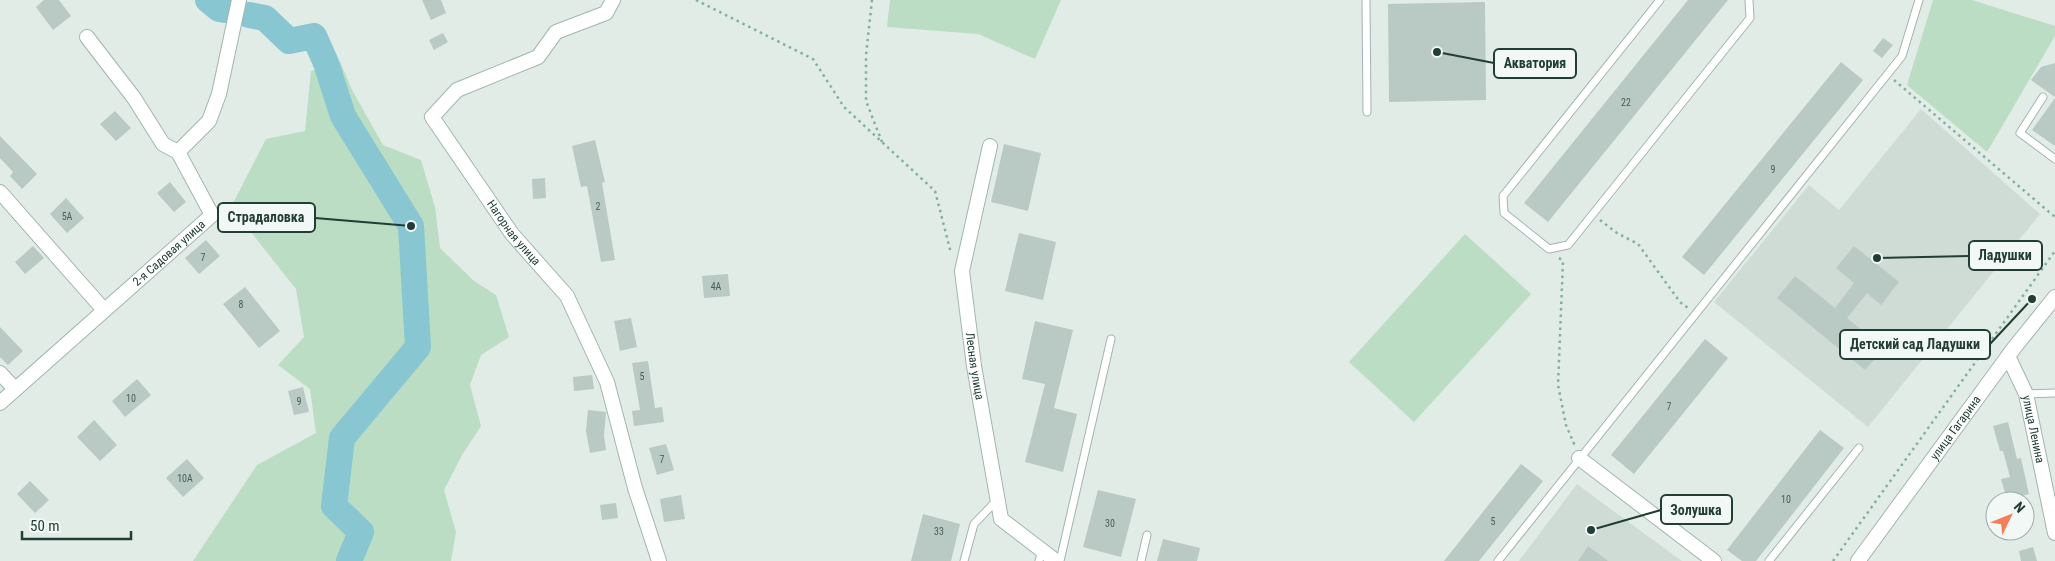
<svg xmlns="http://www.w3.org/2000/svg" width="2055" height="561" viewBox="0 0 2055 561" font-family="'Roboto Condensed',sans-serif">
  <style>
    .built { fill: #cfdcd6 }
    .green { fill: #baddc3 }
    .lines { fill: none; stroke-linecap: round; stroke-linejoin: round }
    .river { stroke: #88c6d1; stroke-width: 26 }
    .building { fill: #b9c9c3 }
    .service-casing { stroke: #a4b4ae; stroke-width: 9 }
    .minor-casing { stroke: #a4b4ae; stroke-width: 16 }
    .path { stroke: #81b0a1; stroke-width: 2.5; stroke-dasharray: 2.5 4; stroke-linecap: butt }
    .service { stroke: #fff; stroke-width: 7 }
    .minor { stroke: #fff; stroke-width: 14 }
    .labels { text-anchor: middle; stroke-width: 4.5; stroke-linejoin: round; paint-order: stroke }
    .number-label { font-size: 10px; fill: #476058 }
    .street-label { font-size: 12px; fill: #213d35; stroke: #f2f8f5 }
    .leader { fill: none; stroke: #213d35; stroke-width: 2 }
    .callout-dot { fill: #213d35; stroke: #f2f8f5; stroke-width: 2 }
    .callout { fill: #f2f8f5; stroke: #213d35; stroke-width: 2 }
    .callout-label { font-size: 14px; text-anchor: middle; font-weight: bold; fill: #213d35 }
  </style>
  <rect width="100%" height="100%" fill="#e1ece7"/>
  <path class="built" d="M1921,109L2040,214L1868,427L1714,302L1809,185L1839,210Z
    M1577,484L1597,499L1682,561H1519Z"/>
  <path class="green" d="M890,0H1061L1035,59L978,34L887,27Z
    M1933,0H1972L2055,26V36L1987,152L1907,85Z
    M340,61L352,90L383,145L421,160L435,207L440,248L474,281L496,295L509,337L481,355L470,385L481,426L462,455L444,490L456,532L451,561H193L257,465L316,433L310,389L278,365L304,337L296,289L231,207L266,139L305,131L311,71Z
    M1465,234L1531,294L1414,422L1349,362Z"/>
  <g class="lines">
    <path class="river" d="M208,0L219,9L225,10
      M249,15L265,18L289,41L314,36L326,63L343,116L411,226L418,347L342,438L334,506L361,532L349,561"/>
  </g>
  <path class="building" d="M44,0H59L71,16L53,30L36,7Z
    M422,0H441L446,13L431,20Z
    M1688,0H1728L1548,222L1524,203Z
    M1485,2L1486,100L1389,102L1388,4Z
    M443,33L448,42L434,50L429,40Z
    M1883,38L1893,45L1882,58L1873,51Z
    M1841,62L1863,80L1704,275L1682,257Z
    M2055,63V97L2031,80L2041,67Z
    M2055,98V146L2032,130Z
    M115,111L131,128L116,141L100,124Z
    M0,136L37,174L22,189L10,176L13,172L0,158Z
    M595,140L605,182L602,183L615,260L601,262L587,186L581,187L572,146Z
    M1004,144L1041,153L1028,211L991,202Z
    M545,178L546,198L533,199L532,179Z
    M170,182L186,202L174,212L157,193Z
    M66,198L84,218L67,233L50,214Z
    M1019,233L1056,242L1043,300L1005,291Z
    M206,240L220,256L199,274L185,258Z
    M33,246L44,258L25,274L15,262Z
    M1854,246L1899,282L1881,305L1867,293L1847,318L1884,348L1865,370L1777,298L1795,276L1835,308L1854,283L1836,268Z
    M728,274L730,296L704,298L702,276Z
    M245,287L280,331L259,348L223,304Z
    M631,318L637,347L620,351L614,321Z
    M1035,321L1073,330L1054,408L1077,414L1063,472L1025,462L1045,384L1022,379Z
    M0,327L23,351L8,365L0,357Z
    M1705,339L1728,358L1634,474L1611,455Z
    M648,361L655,408L662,407L664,422L634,426L632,411L640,410L632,363Z
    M592,375L594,389L574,391L573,377Z
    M137,379L151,395L125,417L112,401Z
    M303,387L309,412L294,415L288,391Z
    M588,410L606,412L604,436L606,450L590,453L586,431Z
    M94,420L117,445L100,461L77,437Z
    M2008,422L2017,459L2021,458L2029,494L2007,500L2001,479L2010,477L2003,451H2000L1993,426Z
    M1820,430L1844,448L1756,561H1742L1727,550Z
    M666,444L674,470L657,475L649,448Z
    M187,459L204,478L183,497L166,478Z
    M1521,464L1543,481L1479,561H1444Z
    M30,481L49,500L35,513L17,494Z
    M1098,490L1136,499L1121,557L1083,547Z
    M681,495L685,519L664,522L660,499Z
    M616,503L618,518L602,520L600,505Z
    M923,514L960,524L951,561H911Z
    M1163,539L1200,548L1197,561H1157Z
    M1588,546L1608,561H1578Z
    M2033,547L2037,561H2021L2019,551Z"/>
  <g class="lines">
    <defs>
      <path id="service" d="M1366,0L1367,112
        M1660,0L1503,196L1504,213L1549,249L1568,245L1750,18L1749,0
        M2043,97L2020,133L2055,159
        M2026,394L2055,393
        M964,561L974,524L998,499
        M1039,561L1042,550
        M1060,561L1111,339
        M1141,561L1147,535
        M1498,561L1902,56L1919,0
        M1769,561L1859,448"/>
      <g id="minor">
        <path id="s1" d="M613,0L606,13L556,32L538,57L457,90L432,117L512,234L567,296L607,382L635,488L659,561"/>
        <path d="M87,37L134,98L163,144L178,152"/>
        <path id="s2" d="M990,146L962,271L974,366L1001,519L1056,561"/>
        <path d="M0,192L104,310"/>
        <path id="s3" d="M2008,356L2026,394L2055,533"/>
        <path d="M0,373L15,389"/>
        <path id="s4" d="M0,403L212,215L178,152L209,121L219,94L239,0"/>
        <path d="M1579,458L1714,561"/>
        <path id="s5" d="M1858,561L2014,348L2055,297"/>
      </g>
    </defs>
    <use href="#service" class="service-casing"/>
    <use href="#minor" class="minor-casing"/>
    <path class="path" d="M696,0L813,59L844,107L935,191L951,253
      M872,0L866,55V101L882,142
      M1894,80L2055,217
      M1600,220L1617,233L1638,244L1680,302L1688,308
      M1559,258L1563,261L1558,385L1566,425L1575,446
      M1833,561L2055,251"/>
    <use href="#service" class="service"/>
    <use href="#minor" class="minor"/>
  </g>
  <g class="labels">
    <g class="number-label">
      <text x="1626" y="106">22</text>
      <text x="1773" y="173">9</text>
      <text x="598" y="210">2</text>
      <text x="67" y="220">5А</text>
      <text x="203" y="261">7</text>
      <text x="716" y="290">4А</text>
      <text x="241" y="308">8</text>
      <text x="642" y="380">5</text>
      <text x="131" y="402">10</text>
      <text x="299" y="405">9</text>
      <text x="1669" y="410">7</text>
      <text x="662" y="463">7</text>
      <text x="185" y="482">10А</text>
      <text x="1786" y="503">10</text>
      <text x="1493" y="525">5</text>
      <text x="1110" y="527">30</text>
      <text x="939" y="535">33</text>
    </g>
    <g class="street-label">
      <text dy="4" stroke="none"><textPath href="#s1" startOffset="365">Нагорная улица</textPath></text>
      <text dy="4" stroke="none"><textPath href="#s4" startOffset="226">2-я Садовая улица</textPath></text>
      <text dy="4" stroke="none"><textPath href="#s2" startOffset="224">Лесная улица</textPath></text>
      <text dy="4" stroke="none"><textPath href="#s5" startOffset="165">улица Гагарина</textPath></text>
      <text dy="4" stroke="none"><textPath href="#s3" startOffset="78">улица Ленина</textPath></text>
    </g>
  </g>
  <path class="leader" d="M1437 52L1494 63M411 226L315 218M1877 258L1969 256M2032 299L1990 344M1591 530L1661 510"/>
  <g class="callout-dot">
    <circle cx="1437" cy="52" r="5"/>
    <circle cx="411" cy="226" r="5"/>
    <circle cx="1877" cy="258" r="5"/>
    <circle cx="2032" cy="299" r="5"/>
    <circle cx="1591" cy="530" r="5"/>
  </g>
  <g class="callout">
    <rect x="1494" y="49" width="82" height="29" rx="5"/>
    <rect x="218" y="203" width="97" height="29" rx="5"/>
    <rect x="1969" y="241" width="73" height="29" rx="5"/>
    <rect x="1840" y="330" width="150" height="29" rx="5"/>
    <rect x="1661" y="495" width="71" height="29" rx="5"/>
  </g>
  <g class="callout-label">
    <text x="1535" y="68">Акватория</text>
    <text x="266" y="222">Страдаловка</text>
    <text x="2005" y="260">Ладушки</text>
    <text x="1915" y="349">Детский сад Ладушки</text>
    <text x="1696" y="515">Золушка</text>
  </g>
  <g transform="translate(2010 516) rotate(47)"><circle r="24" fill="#f2f8f5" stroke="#9eada8"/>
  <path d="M0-4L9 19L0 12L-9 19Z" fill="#f37e58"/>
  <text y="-8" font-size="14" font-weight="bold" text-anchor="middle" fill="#213d35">N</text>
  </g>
  <path d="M22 531v8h109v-8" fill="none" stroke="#213d35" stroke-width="2.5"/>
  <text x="30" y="531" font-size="15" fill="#213d35" stroke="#f2f8f5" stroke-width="4" paint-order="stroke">50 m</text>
</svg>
